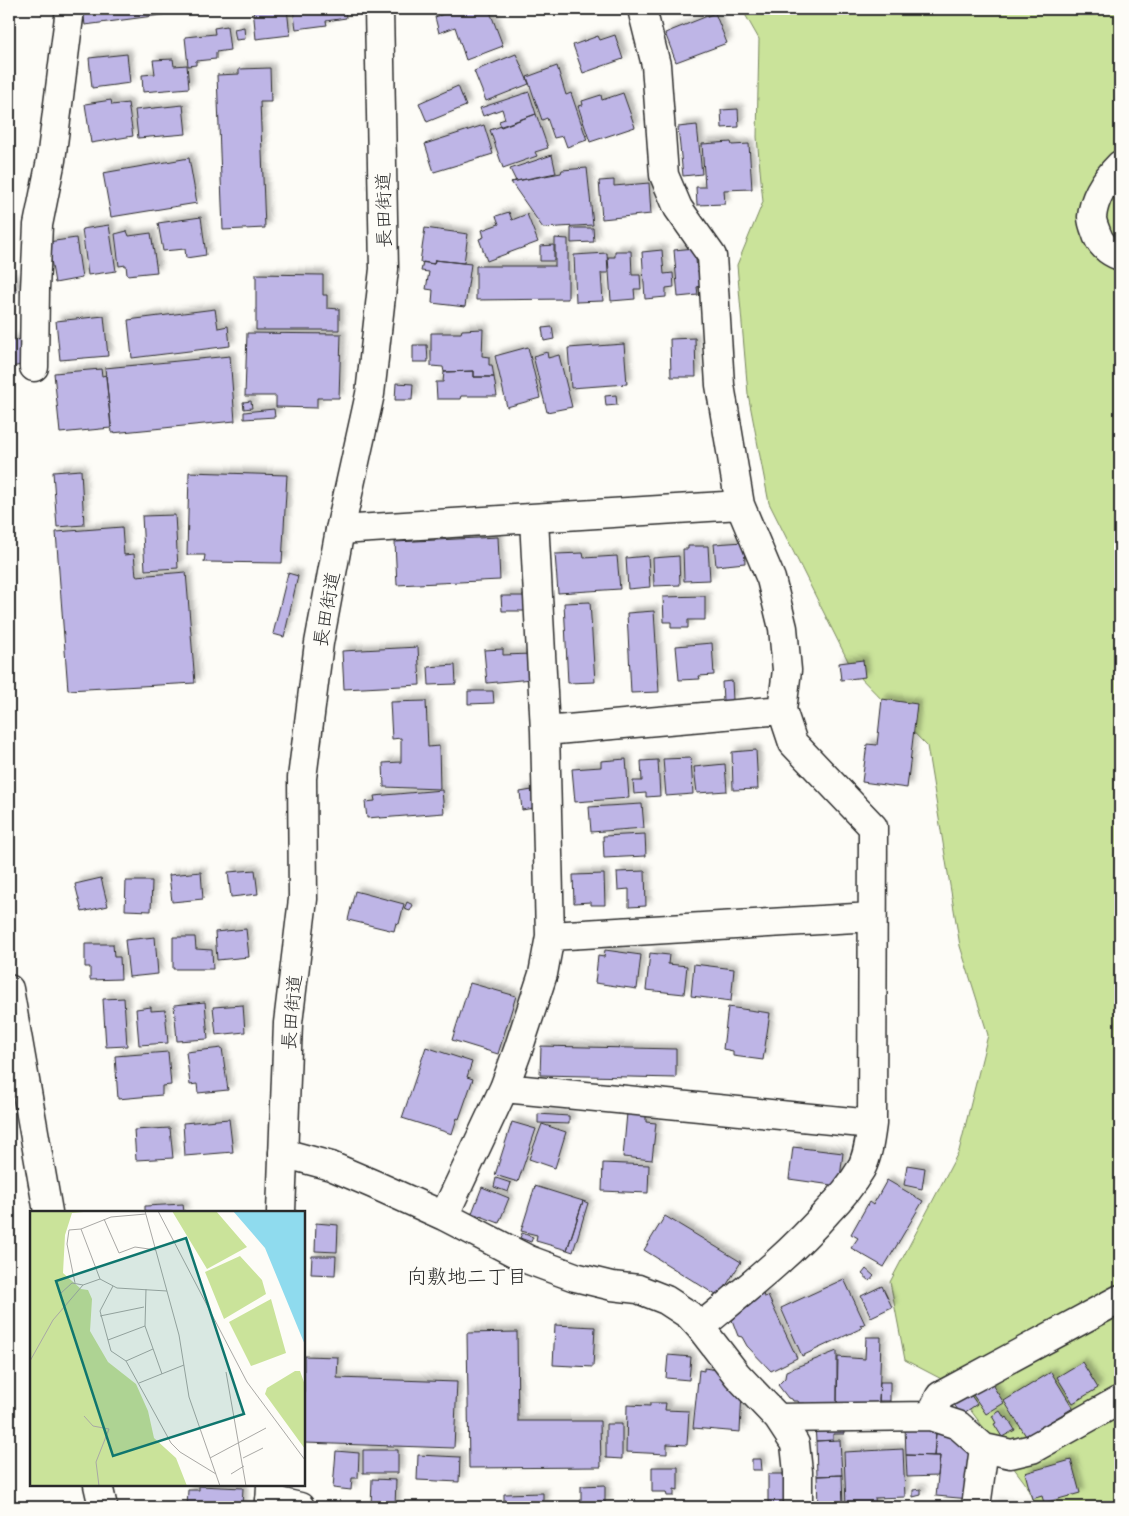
<svg xmlns="http://www.w3.org/2000/svg" width="1129" height="1516" viewBox="0 0 1129 1516" font-family="Itim,'Klee One',sans-serif">
  <style>
    .green { fill: #cae39a; stroke: #7a8762 }
    .building { fill: #beb5e6; stroke: #2b2b2b; filter: url(#shadow) }
    .lines { fill: none; stroke-linecap: round; stroke-linejoin: round }
    .minor-casing { stroke: #2b2b2b; stroke-width: 31 }
    .secondary-casing { stroke: #2b2b2b; stroke-width: 31 }
    .minor { stroke: #fdfcf7; stroke-width: 28 }
    .secondary { stroke: #fdfcf7; stroke-width: 28 }
    .labels { text-anchor: middle; stroke-width: 4; stroke-linejoin: round; paint-order: stroke }
    .street-label { font-size: 19px; fill: #2b2b2b; stroke: #fdfcf7 }
    .neighbourhood-label { font-size: 20px; fill: #2b2b2b; stroke: #fdfcf7 }
    .inset-road { fill: none; stroke: #a9a8a5; stroke-width: 1 }
    .view { fill: #0f766e; fill-opacity: 0.15; stroke: #0f766e; stroke-width: 2.5 }
    .inset-edge { fill: none; stroke: #2b2b2b; stroke-width: 2.5 }
  </style>
  <defs>
    <filter id="shadow"><feDropShadow dx="4.5" dy="-4.5" stdDeviation="2.5" flood-color="#0004"/></filter>
  </defs>
  <rect width="100%" height="100%" fill="#fdfcf7"/>
  <filter id="ink" filterUnits="userSpaceOnUse"><feTurbulence type="fractalNoise" baseFrequency=".02" numOctaves="2"/><feDisplacementMap in="SourceGraphic" scale="10" xChannelSelector="R" yChannelSelector="G"/><feConvolveMatrix kernelMatrix="1 2 1 2 8 2 1 2 1" color-interpolation-filters="sRGB"/></filter>
  <g filter="url(#ink)">
    <path class="green" d="M742,9H1120V1507H1036L1025,1483L951,1384L905,1360L890,1282L959,1151L988,1035L960,946L927,746L852,669L769,503L748,394L737,265L763,202L757,137L759,39Z"/>
    <path class="building" d="M91,9H175L176,13L85,25L83,10Z
      M201,9H223L201,12Z
      M253,9H287L290,35L256,39Z
      M293,9H345L346,18L326,21L327,25L296,29Z
      M459,9H489L503,46L466,60L455,27L439,33L435,17Z
      M715,13L727,43L676,62L665,33Z
      M227,26L230,50L216,52V59L196,61V65L188,66L185,37L215,34L214,28Z
      M244,27L245,39L236,40L234,29Z
      M615,35L623,59L583,73L573,45L598,36L600,40Z
      M127,54L130,83L92,88L89,58Z
      M516,54L529,84L486,101L474,71Z
      M173,59L174,66L187,65L189,88L143,92L142,75L155,74L153,60Z
      M557,66L566,95L571,93L587,140L567,147L563,136L554,138L547,118L542,120L527,77Z
      M270,68L271,102H260L265,228L223,230L217,75L239,74V69Z
      M458,86L466,106L427,122L419,103Z
      M529,92L536,114L501,127L499,121L505,119L502,109L483,116L480,108Z
      M623,93L635,127L590,142L578,106L583,105L582,101L601,95L602,100Z
      M111,100L112,105L128,103L133,136L91,143L85,104Z
      M183,105L186,134L138,138L135,110Z
      M738,109L739,127L722,128L721,110Z
      M536,114L548,148L535,152L537,156L503,168L490,130Z
      M484,125L493,154L434,172L425,144Z
      M697,125L702,174L683,176L678,127Z
      M731,142L732,145L749,144L752,189L724,190L725,204L697,205L696,187H705L702,144Z
      M552,155L556,173L511,182L516,181L510,169Z
      M189,158L197,203L111,217L103,173Z
      M587,168L593,225L543,228L511,182L561,173L562,170Z
      M614,180V186L649,183L651,214L602,219L599,181Z
      M509,212L512,220L527,214L538,242L487,261L479,239L484,237L482,230L499,224L496,216Z
      M201,217L206,255L186,258L185,249L163,251L158,223Z
      M109,225L116,271L88,275L82,229Z
      M425,228L468,234L464,263L435,260L434,264L420,262Z
      M571,228H593L594,242L571,243Z
      M127,231L129,236L151,233L157,272L127,275L126,265L119,266L115,234Z
      M76,238L82,278L55,283L48,242Z
      M555,238L568,239V299L476,300V266H555Z
      M554,245V261H540V246Z
      M695,248L697,271H701L702,286L697,287L698,295L678,297L674,250Z
      M662,250L664,274L673,273L674,287L666,288V297L645,299L642,252Z
      M615,251H631L632,275H640L641,289H634L635,299L611,301L608,257H615Z
      M607,253L608,273H601L603,301L576,302L574,255Z
      M435,260L471,264L465,307L432,303L433,290L426,289L429,272L421,271L423,262L434,264Z
      M256,274L323,275V295H327V308L339,309V330H256Z
      M13,279L17,292L9,293V280Z
      M215,309L218,328L228,326L230,346L132,358L128,320Z
      M104,316L108,356L60,360L56,321Z
      M552,327L554,339L544,341L542,328Z
      M483,329L482,356L489,357V365H492L494,377H474V371L444,372L443,367L431,366V333H461L462,330Z
      M247,333L341,334L339,398H317V408L276,407V396H245Z
      M695,338L696,377H671L670,339Z
      M21,339L27,364L11,367L9,356V342Z
      M624,344L627,384L571,388L568,348Z
      M413,345H427L428,362H413Z
      M528,347L540,398L507,407L495,356Z
      M547,352L548,358L559,355L572,407L547,412L533,356Z
      M230,356L235,421L112,433L105,368Z
      M101,369L102,376L106,375L111,428L60,433L54,373Z
      M474,371V377H494L497,396H461L460,399H437L436,382H443L444,372Z
      M396,383L413,384L412,400H395Z
      M616,395L617,405L606,406L605,396Z
      M251,401L252,408L244,409L243,402Z
      M274,409L275,417L244,419V412Z
      M81,470L84,525L57,527L53,472Z
      M189,472L287,475L282,563L204,562L205,555H187Z
      M175,515L178,568L145,570L142,516Z
      M122,527L124,555L134,554L136,576L186,572L195,683L68,690L56,532Z
      M498,537L500,580L397,585L395,542Z
      M744,542L745,563L716,566L714,544Z
      M688,546H708L710,580L684,581L683,549H688Z
      M583,553L584,558L617,556L620,589L558,593L555,554Z
      M648,556L650,587L628,589L626,558Z
      M679,556L680,585L654,586L653,558Z
      M288,573L298,576L284,637L273,634Z
      M501,596H524L525,611H502Z
      M705,596V620H688V628H671V622H664L663,597Z
      M590,602L595,682L568,683L564,603Z
      M654,611L659,692L631,693L627,613Z
      M712,643L714,675L699,676L700,679L679,680L676,646Z
      M418,647L420,685L344,689L342,651Z
      M503,649V655L531,654L532,679L487,683L484,650Z
      M863,660L865,677L841,680L839,663Z
      M455,665L456,684L429,685L428,667Z
      M732,681L733,700L723,701L722,682Z
      M468,691H493L494,703L468,704Z
      M882,699L917,704L907,788L862,782L867,744L877,745Z
      M426,701L428,747L439,746L440,789L384,787L383,763L401,762V738L392,739L390,702Z
      M756,750L758,789L733,790L732,752Z
      M691,758L693,794L666,796L663,759Z
      M626,759L629,798L575,802L572,769L601,767V761Z
      M658,760L660,796L646,797V793L634,794L633,781H642L641,761Z
      M725,764L727,791L697,793L694,767Z
      M442,790L444,813L380,818L379,817L367,818L365,802L375,801L374,796Z
      M532,790L534,808L522,810L520,792Z
      M642,804L644,828L591,832L589,807Z
      M645,834L646,856L604,858L603,836Z
      M255,870L258,894L231,897L228,872Z
      M645,871L646,906L629,907V889L618,890L617,872Z
      M201,872L203,899L172,902L169,875Z
      M604,874L605,905H591V902L574,903L573,875Z
      M101,878L108,906L82,912L75,884Z
      M126,881H152L151,911L125,910Z
      M355,891L404,904L399,924L396,923L394,931L348,920Z
      M407,902L413,905L410,911L404,909Z
      M246,929L249,957L217,960L215,932Z
      M155,937L158,974L129,977L125,940Z
      M173,937H195L196,949L212,950L213,969H173Z
      M85,944H113L114,957H120L121,979L90,980V967H85Z
      M605,950L641,955L637,989L595,983L598,956L604,957Z
      M650,953L669,955L668,964L687,966L684,994L646,990Z
      M694,964L734,969L731,1001L691,996Z
      M470,983L516,996L498,1054L452,1040Z
      M124,998L127,1046L106,1047L103,999Z
      M205,1002L208,1039L177,1041L174,1005Z
      M243,1005L245,1032L216,1035L213,1007Z
      M151,1007V1011L165,1010L168,1043L139,1045L136,1009Z
      M728,1007L770,1013L763,1060L733,1056V1051L723,1049Z
      M541,1046L676,1049V1078L540,1075Z
      M426,1047L472,1062L467,1077L473,1079L459,1119L457,1118L452,1134L402,1118Z
      M222,1048L228,1090L198,1093L197,1084L190,1085L186,1052Z
      M168,1052L171,1085L162,1086V1095L118,1099L115,1056Z
      M627,1113L646,1115V1122L656,1123L652,1160L623,1157Z
      M538,1114L569,1116V1124L538,1123Z
      M229,1119L233,1152L185,1156L183,1123Z
      M512,1122L536,1129L518,1182L495,1175Z
      M542,1124L566,1132L555,1168L529,1159Z
      M170,1128L173,1158L136,1160L134,1130Z
      M793,1147L843,1153L839,1186L789,1179Z
      M603,1163L649,1165L648,1193L602,1191Z
      M907,1165L925,1168L922,1189L904,1185Z
      M496,1178L511,1183L508,1192L494,1187Z
      M887,1180L923,1201L884,1267L851,1248L858,1238L851,1234L869,1202L873,1205Z
      M535,1186L583,1201L567,1250L536,1241L537,1235L521,1231Z
      M482,1187L509,1198L499,1223L472,1213Z
      M583,1201L588,1203L573,1252L567,1250Z
      M183,1204L184,1212H145V1206Z
      M665,1216L741,1262L719,1297L644,1250Z
      M316,1223L338,1225L337,1252L315,1251Z
      M522,1233L533,1237L531,1242L520,1238Z
      M312,1256H336L335,1275L311,1274Z
      M866,1269L874,1276L870,1281L862,1274Z
      M844,1279L865,1324L860,1325L862,1328L802,1356L781,1308Z
      M882,1286L892,1307L871,1317L861,1296Z
      M763,1294L764,1297L768,1296L797,1358L771,1371L747,1346L742,1337L738,1336L732,1320L735,1318V1316Z
      M555,1325L595,1327L593,1367L553,1365Z
      M517,1332L518,1421H600L601,1467L469,1468L467,1333Z
      M866,1337H881L879,1406L837,1405L838,1357L865,1359Z
      M837,1351V1405H805V1403H799L798,1401H793L792,1399L788,1398L778,1385L785,1378L786,1371Z
      M668,1355L691,1357L689,1380L666,1378Z
      M304,1356L338,1357L337,1378L457,1382L454,1448L304,1443Z
      M1082,1362L1098,1388L1073,1403L1057,1377Z
      M704,1368L725,1371L742,1391L740,1432L693,1428L699,1370L704,1371Z
      M1051,1372L1073,1408L1026,1436L1004,1401Z
      M989,1380L1004,1403L986,1414L971,1392Z
      M880,1382H890V1401H879Z
      M970,1394L977,1404L961,1415L954,1404Z
      M650,1403H666L665,1410L689,1411L687,1445L667,1444V1454L626,1452L627,1405L650,1406Z
      M1000,1411L1005,1419L1007,1417L1015,1430L1002,1437L994,1424L996,1423L992,1416Z
      M606,1424H622V1459L606,1458Z
      M935,1426L936,1433L934,1456L906,1455L905,1427Z
      M815,1427H844V1434H833V1440L816,1441Z
      M951,1432L974,1452L970,1499L936,1496L940,1456H934L936,1433Z
      M840,1440L842,1475L817,1476L816,1441Z
      M903,1449L905,1497L875,1498L876,1507H846L844,1452Z
      M363,1450H398V1473H363Z
      M336,1451L359,1453L358,1478H352L351,1490L333,1488Z
      M418,1455L460,1457L459,1482L417,1480Z
      M906,1455L940,1456L938,1476L907,1477Z
      M752,1459H761L762,1470H752Z
      M1071,1460L1080,1493L1044,1503L1042,1496L1032,1499L1025,1473Z
      M652,1467H678V1490L674,1489V1496H667L666,1492H652Z
      M768,1474H791V1507H768Z
      M842,1475L843,1507H818L817,1476Z
      M372,1479L396,1480L395,1507H371Z
      M605,1485V1504L581,1505V1486Z
      M199,1486L243,1488L242,1507H187L188,1490H199Z
      M921,1489V1495L913,1497V1490Z
      M543,1493V1507H504V1494Z
      M993,1505L1030,1506V1507H993Z"/>
    <g class="lines">
      <defs>
        <path id="minor" d="M642,9L656,65L664,175L678,208L712,256L720,385L740,505L771,579L783,628L787,670L782,710L793,743L873,827L872,1124C870,1139 868,1155 861,1169C852,1184 840,1199 828,1211C790,1255 745,1290 700,1327
          M1120,165C1106,179 1094,196 1092,217C1092,221 1094,227 1096,232C1099,243 1108,252 1120,256
          M34,367L35,289L38,225L51,160L70,9
          M340,530L740,505
          M545,731L782,710
          M550,936L872,917
          M9,989L48,1212
          M504,1088L872,1124
          M283,1153L331,1166L373,1184L444,1216L529,1260L575,1277L612,1286L638,1289L666,1300L689,1315L700,1327L737,1375L778,1418L795,1444L798,1472V1507
          M444,1216L504,1088L518,1050L543,974L550,936L545,731L534,519
          M930,1416L940,1396L1120,1299
          M778,1418L930,1416L958,1425L984,1448L1011,1454L1032,1449L1118,1401
          M98,1485L103,1507
          M270,1500L300,1507
          M976,1507L984,1448"/>
        <path id="secondary" d="M281,1212L288,1023L303,899L302,778L319,643L340,530L370,394L384,269L379,9
          M270,1507L271,1485"/>
      </defs>
      <use href="#minor" class="minor-casing"/>
      <use href="#secondary" class="secondary-casing"/>
      <use href="#minor" class="minor"/>
      <use href="#secondary" class="secondary"/>
    </g>
  </g>
  <g class="labels">
    <g class="street-label">
      <text transform="translate(383 210) rotate(-91)" y="7">長田街道</text>
      <text transform="translate(326 609) rotate(-80)" y="7">長田街道</text>
      <text transform="translate(291 1012) rotate(-85)" y="7">長田街道</text>
    </g>
    <g class="neighbourhood-label">
      <text x="467" y="1283">向敷地二丁目</text>
    </g>
  </g>
  <g transform="translate(30 1211)">
    <rect width="275" height="275" fill="#fdfcf7"/>
    <path d="M0,0H65L42,2L35,24L33,62L51,78L58,79L62,88L60,120L78,151L106,173L118,200L124,227L146,247L157,275H0ZM142,0H186L217,36L177,58ZM210,45L232,69L236,83L194,108L175,61ZM241,88L256,142L221,155L199,111ZM265,160H270L275,174V238L235,183L237,177Z" fill="#cae39a"/>
    <path d="M203,0H275V134L235,37Z" fill="#8fdbee"/>
    <path class="inset-road" d="M115,0L149,124L159,186L190,275M128,0L217,171L275,249M116,3L81,6L51,18L70,68L87,77L137,80M74,8L89,42L105,36L126,39M45,72L37,33L39,19L51,18M83,75L70,100L81,140L96,150L141,232L150,241L186,263M116,78L115,115L132,163M31,82L42,72L53,74L70,68M70,105L114,96M78,129L115,115M0,150L23,109L53,74M96,150L123,138M196,161L216,275M109,172L154,154M54,205L63,215L79,218L66,251L69,275M180,247L236,217M213,247L233,237M201,263L214,255"/>
    <path class="view" d="M156,27L214,203L83,245L26,70Z"/>
    <rect width="275" height="275" class="inset-edge"/>
  </g>
  <rect width="1129" height="1516" fill="none" stroke="#fdfcf7" stroke-width="30"/>
  <rect x="15" y="15" width="1099" height="1486" fill="none" stroke="#2b2b2b" stroke-width="2" filter="url(#ink)"/>
</svg>
